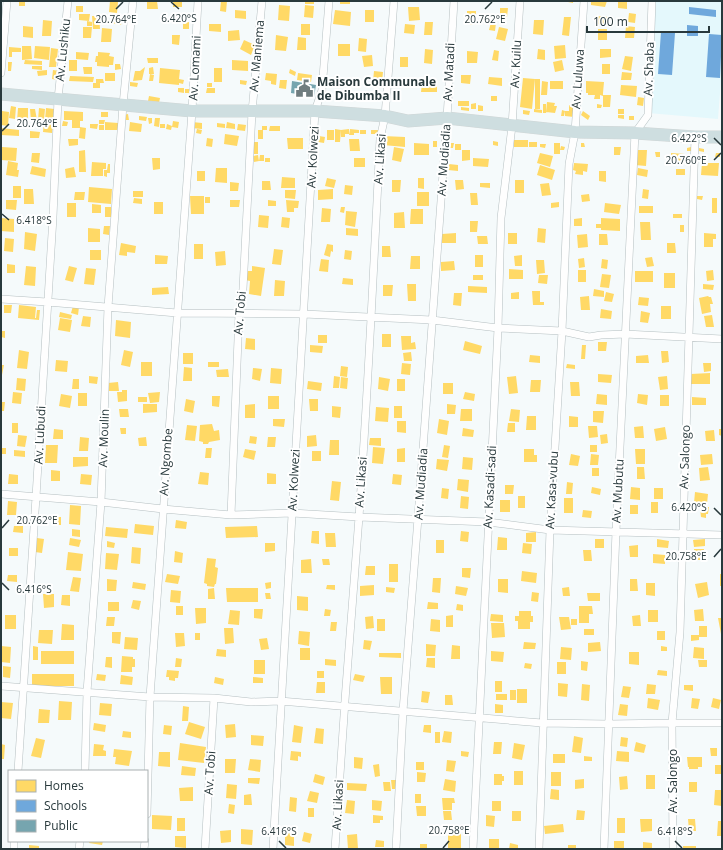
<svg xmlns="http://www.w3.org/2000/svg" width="723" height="850" viewBox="0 0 723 850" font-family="'Open Sans',sans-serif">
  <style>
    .built { fill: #e4f8fc }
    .homes { fill: #ffd966 }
    .schools { fill: #6fa8dc }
    .public { fill: #76a5af }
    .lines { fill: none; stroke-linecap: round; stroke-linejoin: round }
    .minor-casing { stroke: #b5bfc1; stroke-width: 8 }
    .trunk-casing { stroke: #d0d6d6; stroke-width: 13 }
    .minor { stroke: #fefefe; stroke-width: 7 }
    .trunk { stroke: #cedee0; stroke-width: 12 }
    .ticks { fill: none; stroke: #28393c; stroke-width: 1.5 }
    .labels { text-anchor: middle; stroke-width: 4; stroke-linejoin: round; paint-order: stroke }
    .street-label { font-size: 12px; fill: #28393c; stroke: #fff }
    .poi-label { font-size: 12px; font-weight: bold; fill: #28393c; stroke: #fff; text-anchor: start }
    .ticks-label { font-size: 10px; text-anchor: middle; fill: #28393c; stroke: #fff; stroke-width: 4; stroke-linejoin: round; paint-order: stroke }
  </style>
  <rect width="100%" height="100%" fill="#f5fafb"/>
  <path class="built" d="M656,1H722V67L718,119L648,113Z"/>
  <path class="homes" d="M19,1H25V6H19Z
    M110,1L118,2L117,13L109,12Z
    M147,1H157L158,9H147Z
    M173,1H182V7H173Z
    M221,1H227L226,12L220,11Z
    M305,1H314V4H305Z
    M340,1H350V4H340Z
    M563,1H573V3Z
    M591,1H607L605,7L591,5Z
    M618,1H627V9L618,8Z
    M279,5L290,6L289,21L278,20Z
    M305,5L314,6L313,18L304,17Z
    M76,6H83V12H76Z
    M408,7H419L420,20L409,21Z
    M500,8H508L507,17H500Z
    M235,10L246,11V19L235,18Z
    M335,10L351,12L350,26L333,24Z
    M365,10H374V22H365Z
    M467,11H476V24L467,25Z
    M629,13L636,14L635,23L628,22Z
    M79,14H90L89,21L79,20Z
    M92,16H99L100,29H93Z
    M596,16L608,17V25L595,24Z
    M113,17L122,19L121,25L112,23Z
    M564,17H571L569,36L562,35Z
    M43,20L52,21L51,36H42Z
    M534,20H544L543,35L533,34Z
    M87,21L92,22V26H87Z
    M189,22V29H183V23Z
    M425,22H433L432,35H424Z
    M491,22L496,23L495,31L489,30Z
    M209,24H221V32L209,31Z
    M301,24H310V35H301Z
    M405,24L415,25L414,34L404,33Z
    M23,26L33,27V38L23,37Z
    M626,26L635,27L634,38H625Z
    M83,27H92L91,38H83Z
    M499,27L508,29L505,41L496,39Z
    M102,28L112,29L111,42H101Z
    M598,29H607V40H598Z
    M239,30L240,40L228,41V31Z
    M172,35H180L179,45L172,44Z
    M276,35L288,37L286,51L275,50Z
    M298,37L306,38V50H297Z
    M359,38L367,39L366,52L358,51Z
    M244,40L255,45L251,55L240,49Z
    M338,44H350V56H338Z
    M565,45L566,58L555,59L554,46Z
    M22,46H31L32,59L22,60Z
    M35,46L50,47L49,60L34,58Z
    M9,47L21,48V52H12V57H9Z
    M51,48L58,49L56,67H49Z
    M425,49L433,50L432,64L424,63Z
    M538,49L545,50V60L537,59Z
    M600,49H611V57L600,58Z
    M494,50L499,51L498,61L492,60Z
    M467,51L478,52L477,63H467Z
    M76,52L89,53L88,60L76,59Z
    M98,52L110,53L109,56L114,57L113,65H109V67L97,66V62H95L96,56H98Z
    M372,55L373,66L364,67L362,56Z
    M625,56L633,57L631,71L622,69Z
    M400,57H408V67H400Z
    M147,58H158V63H148Z
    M25,60L42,61V65L24,64Z
    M69,60H77V71H69Z
    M232,60L248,61V71L232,70Z
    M562,60L564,70L555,72L553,62Z
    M8,62H12L11,71H8Z
    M115,64H120L121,69L115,70Z
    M602,64H610V74H602Z
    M32,66H42V70L32,69Z
    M83,67H92V74H84Z
    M145,67L142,80L133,81L135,71H140Z
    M153,67L154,74H149V68Z
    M160,68L180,70L179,79L184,80L183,84L179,83V85L159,83Z
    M214,68H222V82H214Z
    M290,69L296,72L295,76L289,73Z
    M47,70V75L38,76L37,71Z
    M53,70L59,71L58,80L52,79Z
    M374,71L383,72L382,82L373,81Z
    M622,72L632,73L631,80H621Z
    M105,73H115V81H105Z
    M266,73L277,74L276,85L271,84V81L265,80Z
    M298,73L312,75L311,82L297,80Z
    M150,74L154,75L153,81H149Z
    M461,75H471L470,84L461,83Z
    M70,76L94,77L93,82L69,81Z
    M489,77L502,78V86L488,84Z
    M523,78L535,79L532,109L520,107Z
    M96,79H103L104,83H100V88H93V83H96Z
    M535,79H540V109H535Z
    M240,80L247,81L246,85L240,84Z
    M280,80H287L286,89L279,88Z
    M542,81L548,82L547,95H541Z
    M550,81H563V89H550Z
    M586,81L604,82L603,93V96L600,95V99H594L595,95H588V93H586Z
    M130,82L138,83L137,87L130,86Z
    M207,83H212V87H207Z
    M422,83L437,84V92H421Z
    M621,85L637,86L636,97L620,95Z
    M178,88H184V93L178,92Z
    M207,88H215V93H206Z
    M185,89H189V93H185Z
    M603,95H611L610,107H603Z
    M149,96L160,98L159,103L148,101Z
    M491,96H497V101H491Z
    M638,97L644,98L643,106L637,105Z
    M458,101H469V106H458Z
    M547,102L555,103L554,106H557L555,113L546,112Z
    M476,103V109H471V104Z
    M543,104H546V113H543Z
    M597,104L602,105L601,108H597Z
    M478,105L483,106V111H478Z
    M569,105L575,106L574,117L565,116V111H569Z
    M11,106L16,107L15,119L9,118Z
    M461,107L469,108V111L461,110Z
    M18,108H28V121H17Z
    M39,108L45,109L44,120H38Z
    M46,108L54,109L53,120H45Z
    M30,109H35L37,120L31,121Z
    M534,109L542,110V113L534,112Z
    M618,109H624V114H618Z
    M523,110L530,111L529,115L523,114Z
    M562,110L565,111L564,116H561Z
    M2,111L9,112L8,126L1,125Z
    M64,111L83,112V121H80V128H72V120H64Z
    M583,111L590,116L588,120L581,115Z
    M101,112H108V117H101Z
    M128,114L129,120H124L123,115Z
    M618,115H624V119L618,118Z
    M139,116L147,117L146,121L139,120Z
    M629,116H634V120H629Z
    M148,118H152V123L149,124Z
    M155,118H160L159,127L154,126Z
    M99,120H105L104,124H99Z
    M44,121L53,122L52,133L43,132Z
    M63,121L68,122L67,126H62Z
    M173,121L179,122L178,128L172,127Z
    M105,122L118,123V130H105Z
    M130,122L142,124L141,132L129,131Z
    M192,122L202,123V129L191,128Z
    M227,122L235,124V129L226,128Z
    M217,123L225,124V128L217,127Z
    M90,124H98L97,129L90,128Z
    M160,124H165V128H160Z
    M167,124L172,126L171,130L166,129Z
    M238,124L246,125L245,131L237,130Z
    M99,125H104V130H99Z
    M262,126H267V130H262Z
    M270,126H280V131H269Z
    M80,127L86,128L85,139L79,138Z
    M1,128L19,130V136L1,135Z
    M197,129L202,130L201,134L196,133Z
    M335,129L341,130L340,142H335Z
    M349,129V134H345V137H341V130Z
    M350,129L359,130V133H354V135H349Z
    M258,130H263V139H258Z
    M327,130H334V140H327Z
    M360,130H366V134H360Z
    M371,130H378L377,134H371Z
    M30,131L40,132L39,138H30Z
    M225,134L239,136L237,146L224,144Z
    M319,136L325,137L324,143L318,142Z
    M383,136L405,137V147L383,145Z
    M207,138L213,139L212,147L206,146Z
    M287,138H303V149H288Z
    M68,139H78V145L69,146Z
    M349,139H359L360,151H350Z
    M514,140H528V147H514Z
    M433,141H437V147H433Z
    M493,141L498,142V146L493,145Z
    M254,142H258V154H254Z
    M529,142H537V147H529Z
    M414,143L429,144V155H414Z
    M446,143H454L453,148H445Z
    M554,143H560V154H554Z
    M581,143H584L585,147H581Z
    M455,144H461V150H455Z
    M540,144H546L545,148L540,147Z
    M561,146L565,147L564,150H560Z
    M2,147L17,148L16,161L1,160Z
    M394,147L404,149L401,162L392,160Z
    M614,147H621L620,155H614Z
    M691,147V151H687V148Z
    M699,148L704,149V152L699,151Z
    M85,150L86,172H79V151Z
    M462,150H470V160L462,161Z
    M636,150H647L646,166L635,165Z
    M655,152H660V157H656Z
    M32,153H40L39,163L31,162Z
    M540,153L553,156L550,167L537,163Z
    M671,153L685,154V161L671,160Z
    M716,153H720V157H715Z
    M258,155L259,161L254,162L253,156Z
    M260,155H264V161H259Z
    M152,158H160V169L153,170Z
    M265,158H270V162H265Z
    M354,158H365V167H354Z
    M473,158L489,159L488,167L473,166Z
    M8,161L18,163L17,170H19L18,177L6,175Z
    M92,162L106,163V169H103V176H91Z
    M574,163L588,164L587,172L583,171V175L575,174L576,171L573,170Z
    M702,163H719L718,176L701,175Z
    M108,164H110V173H107V177L104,176V170H107Z
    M449,164L458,165V171L448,170Z
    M540,165L555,170L552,180L537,175Z
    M32,166L46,169L45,177L30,174Z
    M74,167L76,177L66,178L65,169Z
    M216,168H227V183L215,182Z
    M638,168L648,170L647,177L637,175Z
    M676,169H685V175H676Z
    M197,171H205V181H197Z
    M599,171H606V182L599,181Z
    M282,177L295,178V188H281Z
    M327,178L336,180L334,188L325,186Z
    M418,178H424V189L418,188Z
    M392,180H401L400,192H392Z
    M455,180H463L464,189L456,190Z
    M515,180H524V193H515Z
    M262,181H270L271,190H262Z
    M230,182L239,183L238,191H230Z
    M480,183H490V188L480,187Z
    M549,183L551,195L542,196L540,184Z
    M345,185L353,186L352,195L344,194Z
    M13,186H21V198H13Z
    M89,187L112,189L111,204L88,202Z
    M24,189H33L34,204H24Z
    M333,189V199L318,200V190Z
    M643,189L649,190L648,199L642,198Z
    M285,190H296L295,199L285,198Z
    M133,191H143V197H133Z
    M75,192H85L84,200H74Z
    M417,192H429V206H417Z
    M470,193H477L478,205H471Z
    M589,194L590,201L582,202L581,195Z
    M190,196H204V214H191Z
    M697,196H703L702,200L697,199Z
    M205,197H210V203H205Z
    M134,198L142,199V204L133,203Z
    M712,198H717V213H712Z
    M6,200H17L16,210L6,209Z
    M230,200H240L239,207H230Z
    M268,200L276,201V206H268Z
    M286,200L299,201L298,208H294V212H287Z
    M154,202H163V214H154Z
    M559,202V207L551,208V203Z
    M67,203H76V217H67Z
    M605,203L621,205L619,214L604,212Z
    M92,204L101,205V213H92Z
    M639,206H653V213H639Z
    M105,207H111V217H105Z
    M341,207H345L344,213L340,212Z
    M322,208L331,209L330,222H321Z
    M411,209H423V224H410Z
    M346,211L357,212L355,227L345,225Z
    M404,212L405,228H394V213Z
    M673,214H682V218H673Z
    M259,215L269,216L268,228L258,227Z
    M282,217L290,218L289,228L281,227Z
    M1,218L14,219V232L1,231Z
    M582,218V226H574V219Z
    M601,218L620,219V231L601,230V228H596V224H601Z
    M470,221H478L477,232H470Z
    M640,222H650L651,240H641Z
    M680,225H684V232H680Z
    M104,226H110L109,235L103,234Z
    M88,228L100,229V242H88Z
    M346,228L358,229V236L346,235Z
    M538,228L546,229L545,243L537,242Z
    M25,232L37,234L35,251L24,249Z
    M456,233V243H442V234Z
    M508,233H517V244H508Z
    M704,233L716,234V239H713V247H704Z
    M587,234L588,247L578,248L577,235Z
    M599,234H607L608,245H599Z
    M477,236H487L488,244H478Z
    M5,238L14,239L13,252L4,251Z
    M121,243L136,246L135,253L127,252V256L119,255Z
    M667,243H675L676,253H667Z
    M194,244H203V259H194Z
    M327,244L333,245V252L331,251L330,257L324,255Z
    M382,246H390L391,257H382Z
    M274,249L283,250L281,265L272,264Z
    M90,250H101V260H90Z
    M345,250L352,251L351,260L344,259Z
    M225,251L226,265L216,266L215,252Z
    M155,255L168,256L167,264H155Z
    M475,255H483V267H475Z
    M522,255V266H515L514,256Z
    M411,256H420V269H410Z
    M652,257L654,266L647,267L645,258Z
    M584,258L585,267L579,268L578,259Z
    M321,259L329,260L328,272L319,271Z
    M602,259L608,260L607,269L601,268Z
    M536,260H544L545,273L537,274Z
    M454,261L455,270L441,271V262Z
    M7,264L15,265V273H7Z
    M26,266L36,267L35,286L24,285Z
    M69,266L77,268L73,282L65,280Z
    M252,266L265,268L261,296L249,294L250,281L245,280L247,271H252Z
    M86,268L96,269L94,285L84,284Z
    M509,269L523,270V279H509Z
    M578,270H586V282H578Z
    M713,270L714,280L707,281L706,271Z
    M635,271H653V282H635Z
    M664,273H675V288H664Z
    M602,274L611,275L609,288L600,287Z
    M473,275H483V280H473Z
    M539,275H548L547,284L538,283Z
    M343,278L353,279V285L342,284Z
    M275,280L285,281L284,296H274Z
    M407,284H416V301H408Z
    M703,284L714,285L713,290L703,289Z
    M383,285H393L392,296H383Z
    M468,286L487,287V293L468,292Z
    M168,287L169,294L152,295V288Z
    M594,289L604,291V297L593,296Z
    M532,291H540V302H544V305H533Z
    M519,292V299H511V293Z
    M606,292L614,294L612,302L604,301Z
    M454,293H462L461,306L453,305Z
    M589,296L590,310H581L580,297Z
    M708,296L709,297H711L713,304H710L711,312L702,314L699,298Z
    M639,297L649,298L648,306L638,305Z
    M4,305H12L11,313H4Z
    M19,305L36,307L35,318H36L37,310H40L39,320L18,318Z
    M73,306L79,307L78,315L71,313Z
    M661,306H671V319H661Z
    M601,309L612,311L611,319L600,318Z
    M641,311L650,313L648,323L640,322Z
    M60,312L72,315L71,319L59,317Z
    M712,315L714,327H706L704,316Z
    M83,316L91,317L90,327L81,326Z
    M60,318L72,320L70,332L58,330Z
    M116,320L131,322L130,338L115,336Z
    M1,331H5V338L1,337Z
    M382,334H391V347H382Z
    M318,335H327V343H318Z
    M401,336H411V343L415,342L416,349L402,350Z
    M246,338L255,339V350L245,349Z
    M465,341L482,346L480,354L463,350Z
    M598,342H607L606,351H598Z
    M310,345L323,346L322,353L310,352Z
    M582,345H586L585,359H581Z
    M19,350L29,352L27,369L17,368Z
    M124,350L133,352L130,367L121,365Z
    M661,351H668L669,362L662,363Z
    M411,352L412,361H404L403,353Z
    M183,353H193V364H183Z
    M530,355L540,356V363L529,362Z
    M648,355L649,363H636V356Z
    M56,360L68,361L67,372L55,371Z
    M141,362H152V376H141Z
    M208,362H219V367H208Z
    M402,363L411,364L410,375L401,374Z
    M703,363H711V371L704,372Z
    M567,364L575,365V369L566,368Z
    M1,365H4L2,375H1Z
    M341,366L348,367L347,377L340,376Z
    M184,367L192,368V381H183Z
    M253,368L262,369L260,381L252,379Z
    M271,368L282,369L281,384L270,383Z
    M228,369L229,377H217L216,370Z
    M710,373V384H691V374Z
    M598,374L612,375L611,383L598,382Z
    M89,376L98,377L97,384L89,383Z
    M334,376L340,377L339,388H333Z
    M516,376L518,393L509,394L507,377Z
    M667,376L668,389L660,390L658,377Z
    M341,377L348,378L347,389L340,388Z
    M379,377L390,379L388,391L378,389Z
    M17,378L26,379L25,391L16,390Z
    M73,379H79V389H72Z
    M397,379H405V391H397Z
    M531,380H541L540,392H530Z
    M308,381L322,383L321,391L307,389Z
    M118,382L119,391H108V383Z
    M570,382H579L580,396H571Z
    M443,383H453V394H443Z
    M122,390H127V401L118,402L117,392H122Z
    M13,392L22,393L21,404L12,403Z
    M160,392L159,402L150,403L148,393Z
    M465,392L475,394L474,401L463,399Z
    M78,393H87V406H78Z
    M61,394L72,396L70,408L59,406Z
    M597,394L607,395V405L596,404Z
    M638,394L648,395L647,405L637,403Z
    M660,395H669V406H660Z
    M212,396H220L219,407L212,406Z
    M268,396H279V409H268Z
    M138,397H147V402H138Z
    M692,397L706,398V405H692Z
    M186,399L195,401L193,413L184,411Z
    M309,399H318V411H310Z
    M1,402H5L4,411H1Z
    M143,404H157V412L143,413Z
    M255,404V418H245V405Z
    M447,404L456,405L455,414H447Z
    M332,406L341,407L340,418L332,417Z
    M394,406H402V418H394Z
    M376,407L389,408L388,422L375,421Z
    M119,409H128L129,417H120Z
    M461,409H472V421H460Z
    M511,409L520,410L519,422L509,421Z
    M593,411H604L603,423L593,422Z
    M527,416H536V430H526Z
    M569,416L578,417V427H569Z
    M273,419H285L284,427L273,426Z
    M439,419L449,421L447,435L437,433Z
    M397,421H406V433L397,432Z
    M12,423H18V433H12Z
    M508,423H515V432H507Z
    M212,424L214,431L219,430L220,440L209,442L208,444H203V442L199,441L200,425Z
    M187,425L197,426L195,441L185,440Z
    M588,426H597L598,437L589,438Z
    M643,426L644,438H635L634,427Z
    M665,427L667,439L656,441L654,429Z
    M120,428H126V434H121Z
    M463,428L474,430L473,437L462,436Z
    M54,429L63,430V439H53Z
    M719,429H722V436L719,435Z
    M714,430L715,441H706L705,431Z
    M607,434L608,443L601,444L600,435Z
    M18,435L27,436L25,447L17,446Z
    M316,435L317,446L307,447V436Z
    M250,436L257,437L256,444L249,443Z
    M80,437L89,438L88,451H79Z
    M146,437L147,446H139L138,438Z
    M268,437H276L275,447H267Z
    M370,438H381V446L369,445Z
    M330,440H339V455H329Z
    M46,445H58L57,463H45Z
    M444,445L450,446L448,458L442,457Z
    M590,445H597V452H590Z
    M373,447L385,448L383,464L372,463Z
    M1,448H6V454H1Z
    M206,448H212L211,458H205Z
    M405,448V462H397V449Z
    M245,449L256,451L254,460L243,457Z
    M524,449H534V455H537V462H524Z
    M635,449H645V464H636Z
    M14,450L25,451V457L14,456Z
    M312,451H321V461H312Z
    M571,454L580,456L578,466L569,465Z
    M591,454L599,455L598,465H590Z
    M712,454L713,464L701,465L700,455Z
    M73,457H88V466L73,467Z
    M463,457L473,458L472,470L462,469Z
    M437,459L449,460L447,471L436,469Z
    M637,467H644L645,479H637Z
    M708,467L710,480L700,481L699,468Z
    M592,468H599V476H592Z
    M51,470L60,471V481H51Z
    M200,472L209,473L208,485L198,484Z
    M267,473L276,474V484H267Z
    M9,474L18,475V484H8Z
    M81,474L92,475L91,485L80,484Z
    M393,474L402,475L401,485L392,484Z
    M458,479L469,480L468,492L457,490Z
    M332,481L341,482L339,501L330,500Z
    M567,482L573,483L572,494H566Z
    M505,485H514L513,494H505Z
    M592,487L601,489L600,495L591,493Z
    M631,487L640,488V500L630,499Z
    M442,488L449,489L448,499L441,498Z
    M654,488H663V499H654Z
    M695,492L708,494L707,504L694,503Z
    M461,496L469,497L468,509L460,508Z
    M518,496H525V508H518Z
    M564,498H573V513H564Z
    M500,500H510V512H500Z
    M8,501L17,502L16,515H7Z
    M651,502H658V513H651Z
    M70,505L81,506L80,525L69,524Z
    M630,505H638V514H630Z
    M700,507H709L708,514H706V518L701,517Z
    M583,510L592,511L591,518L582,517Z
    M54,517H61V525H54Z
    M176,520L187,522L186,529L175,528Z
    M135,524L154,526L153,535L134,533Z
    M14,526H23V533L13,532Z
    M257,526L258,537L226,538L225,527Z
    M106,527L128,529L127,538L105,536Z
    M72,529L80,530V537L72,536Z
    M312,531H319V544L311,543Z
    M461,531L469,532L468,542L460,541Z
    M536,532V542H526V533Z
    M325,533H335L336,547H326Z
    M498,537L507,538V550H497Z
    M37,538L44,539L42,553L35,552Z
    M70,538L81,540L79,547L69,545Z
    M595,539H604V548H595Z
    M657,539L669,541L668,548L657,547Z
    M705,539V546L694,547L693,540Z
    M436,540H444V553H436Z
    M107,541L115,543L114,548L107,547Z
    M265,543H275V551L265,552Z
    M523,543L532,544L531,554L522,553Z
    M638,545V557H630L629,546Z
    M132,547L141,548L140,564L131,563Z
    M9,548H18V556H9Z
    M694,549H704V560H694Z
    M583,550H591L592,561H584Z
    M175,551L183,553L182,563L174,562Z
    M68,552L83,554L81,571L66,570Z
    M106,553L119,554L117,570L105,569Z
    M653,554L665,555V564L653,563Z
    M207,558L216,559L215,567L218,568L216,584H215L214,587L207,586V584L204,583Z
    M311,559L312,573H301V560Z
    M322,559H329L330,565H323Z
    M389,564H398V582H389Z
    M366,566H375V575H365Z
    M462,568H471L470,578L462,577Z
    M522,571L537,573L536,583L521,581Z
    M167,574L180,576L178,584L165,582Z
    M720,574H722V586H720Z
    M8,575H17V582L7,581Z
    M73,577L81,578L79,592L70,591Z
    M433,578H441L440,593L432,592Z
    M107,579L117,580L116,591H107Z
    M498,579H508V593L498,592Z
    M630,579H637L638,591H630Z
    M133,582L146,584L145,590L132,588Z
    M271,582V588L266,589L265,583Z
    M707,582L709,595L698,598L695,584Z
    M646,583H655V596L646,595Z
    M327,585H335V590L326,589Z
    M374,585V595L360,596V586Z
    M456,586L468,588L466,596L455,594Z
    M386,587L395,588L394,593L386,592Z
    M569,587L570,596H563L562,588Z
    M214,588L215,599H208V589Z
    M226,588H258V602H227Z
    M171,590L181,591L180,603L170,602Z
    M532,592L539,593L538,602L531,601Z
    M265,593H270L271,599H266Z
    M587,593H600V601H588Z
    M43,594H54V607L44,608Z
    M62,595H70V606L61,605Z
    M297,596L308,597V611L297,610Z
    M133,600L141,601L139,610L131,608Z
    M108,602H119V611H108Z
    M428,602L438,603V609H427Z
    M457,604L463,605V611L456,610Z
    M176,606H183V615H176Z
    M579,606H592L593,614H589V623H579Z
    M195,608H206V623L196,624Z
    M254,609H263L262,619L254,618Z
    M325,609L331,610L330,616H324Z
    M703,609L704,621H695L694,610Z
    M230,610L240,611L239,625L228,624Z
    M648,610H658V622H648Z
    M519,611H531V616H533V622H530V629H518V621H515V616H519Z
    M491,614L503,615V622L490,621Z
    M5,615H16V629H5Z
    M453,615V627H446V616Z
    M640,615L641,626H633L632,616Z
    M373,616L374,628L366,629L365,617Z
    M107,617H115L114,626H106Z
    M559,617H569L571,629L561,630Z
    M718,618H722V634H721Z
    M377,619H385V631H377Z
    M431,619L440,620V632L430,631Z
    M571,619H577V625H571Z
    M331,622H337L336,631H330Z
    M491,623H504L505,637L492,638Z
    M62,624L74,625V640H61Z
    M699,626H707V637H699V640L691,641V635H699Z
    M224,628H233L234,643L225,644Z
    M584,629H594V635H584Z
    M39,630H53L52,644L38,643Z
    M299,631L310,632L309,646L298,644Z
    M657,631H665V640H657Z
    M112,632H121L120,644L112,643Z
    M175,633H184L185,646L176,647Z
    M195,633H200V640H195Z
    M125,637L138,638L137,650L124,649Z
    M267,638L269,649L261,650L259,639Z
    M364,640L372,641L370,650L363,649Z
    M524,642L536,643L535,649H523Z
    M600,642L601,651L588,652V643Z
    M426,644L436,645L435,656H426Z
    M452,645L460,646V659H451Z
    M1,646L11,647L10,663L1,662Z
    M33,646L38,647V660H33Z
    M661,646L667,647V651H661Z
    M561,647L572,648L571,660L560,659Z
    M694,647L704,648V659L693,658Z
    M300,648H310V660H300Z
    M217,649L226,650V657L216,656Z
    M41,651H74V664H41Z
    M491,651L504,652L503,662L491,661Z
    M629,652H639V665L629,664Z
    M379,653H401V658L379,657Z
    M122,656L133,657V659H135V667H132V672H121Z
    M106,657H112V668L105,667Z
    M176,658L182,659L181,667H175Z
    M427,658H435V668L426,667Z
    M325,659L336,660V666L325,665Z
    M254,660H265V674H254Z
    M698,660H707V667H699Z
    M581,661L588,662L587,671L581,670Z
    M557,662H566V674H557Z
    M525,663L532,664L531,669L524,668Z
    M3,666L11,667L10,678L3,677Z
    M167,670L179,671L178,678H175V681L169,680V677H166Z
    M658,670L667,671V676L657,675Z
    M317,671H324V678H317Z
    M32,674H74V686H32Z
    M97,674L106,675L105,681L96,680Z
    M355,674L365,676L363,682L353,680Z
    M121,675L133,677L132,685L120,684Z
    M215,677L224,679L223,685L214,683Z
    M253,677L263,678V683H253Z
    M380,677H392V694H381Z
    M495,681H502V692H495Z
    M317,682H325V693H316Z
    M558,683L568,684L567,697L558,696Z
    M582,684L590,685L589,701L581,700Z
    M647,684L656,685L655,694H646Z
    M684,685H693V691L684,690Z
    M623,686L631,687L629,698L621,697Z
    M517,689H527V703H517Z
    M510,690H516V700H510Z
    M422,691L430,692L428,703L421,702Z
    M496,694H507V700H496Z
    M445,695H452L453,705H445Z
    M648,698L660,700L658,710L647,708Z
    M692,698L700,699L698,709L691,708Z
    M713,698L721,700L719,709L711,707Z
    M59,701L72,702L71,720H58Z
    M1,702L13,703L11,719L1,718Z
    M100,703L112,704L111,716L99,715Z
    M495,704L503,705V713H495Z
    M620,704L628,705L627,716L618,715Z
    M183,706L189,707L188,721H182Z
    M39,709L50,710L49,723H38Z
    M189,722L205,727L201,739L185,734Z
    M94,723L106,725L105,732L93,730Z
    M235,724L236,737L226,738L225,725Z
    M164,725L172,726L171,735L163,734Z
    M294,725L303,727L301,743L292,742Z
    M424,725H431V733L423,732Z
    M316,728L324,729L323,744L314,743Z
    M123,731L131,732V738L122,737Z
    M444,731L452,732L451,743L442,742Z
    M435,732H440V743H435Z
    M251,735L264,736L263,746L251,745Z
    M574,736L583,738L581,753L572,752Z
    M621,737L628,738L627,747L620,746Z
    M36,738L45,740L41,758L31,756Z
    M494,742H502L501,754H493Z
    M636,742L646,745L644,753L634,751Z
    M180,743L206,747L204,763L178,760Z
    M514,743L525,745L522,760L512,758Z
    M1,744L5,745L4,759H1Z
    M94,744L104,745L103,750L106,751V756H93Z
    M710,748H717V756H711Z
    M114,749L132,751L129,766L115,764L116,757H113Z
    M291,751L301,752V757L298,756V761L290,760Z
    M461,751L469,752L468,757L461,756Z
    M617,751L629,752V762L616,761Z
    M159,752H170V767L158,766Z
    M553,754H565V763H553Z
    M584,756L592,757V761H584Z
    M354,757L363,758L362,769L354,768Z
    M687,757H702V767H698V769H689V767H688Z
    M225,759H236L235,773H225Z
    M250,759L261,760L260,772L248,770Z
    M447,760L456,761L454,772L446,771Z
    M416,762H424V770H416Z
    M379,764L380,776L375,777L373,765Z
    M715,765H722V774H715Z
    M182,766L196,768L195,776L181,775Z
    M514,771H523V785H514Z
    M417,772L426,773L425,782H417Z
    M551,772H561V786H551Z
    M315,774L325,777L323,785L313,782Z
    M494,774H502V776H504V781H502V785H494Z
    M646,775H655V789H646Z
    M627,776L628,789L620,790L619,777Z
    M248,778H260L259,784L248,783Z
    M445,779L456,781L455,792L443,790Z
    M584,779V788L575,789V780Z
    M391,780H396L397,789H392Z
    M383,782H390L391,791H384Z
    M689,782H697V792H689Z
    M347,783L367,784L366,791L347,790Z
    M227,784L237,785L236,799L226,798Z
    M193,787V801H180L179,788Z
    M551,789L559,790V800L550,799Z
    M715,790H722V806L714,805Z
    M310,791L319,793L317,803L307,801Z
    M251,794L252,805H244V795Z
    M415,794H421V803H415Z
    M290,797L297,798L296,812L289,811Z
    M442,798H454L455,803H452V810H443Z
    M347,800L355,801L354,814L345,813Z
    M372,800L382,801L381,811L372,810Z
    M492,801H501V811H492Z
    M229,804L235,805L234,814L228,813Z
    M416,806H426V816H417Z
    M308,808H314V817H308Z
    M577,810L585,811L584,820H576Z
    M443,811H451L452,820H444Z
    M512,811H521V821H512Z
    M152,815L172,816L171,830L152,829Z
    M373,815L383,816V820H380V823H373Z
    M486,815L495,816L494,827L486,826Z
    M177,818H185V831H177Z
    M617,818H625V833H617Z
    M640,819H652V831L641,832Z
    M688,819H695L696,831H689Z
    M718,821H722V836H717Z
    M563,824L564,832L545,834L544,826Z
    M241,829L253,830L252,845L241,844Z
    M231,830V842L221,843L220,831Z
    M448,831L461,832V848H448Z
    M304,832L312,834L310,843L302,841Z
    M285,833L294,834V846L285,845Z
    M357,834L358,849H348L347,835Z
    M175,836H186V848L175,847Z
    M489,839H499V849H489Z
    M376,840L384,841V847H375Z
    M90,841H103L102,845L89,843Z
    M614,841H624V849H614Z
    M643,842L652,843V849H643Z
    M510,843L518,845V849H509Z
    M420,844H427V849H420Z
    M29,845L39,846V849H29Z
    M568,845H576V849H568Z
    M683,846H696V849H683Z"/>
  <path class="schools" d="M689,7L716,10V17L689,14Z
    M687,25L698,26V36H687Z
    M661,32L675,33L672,75L658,74Z
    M709,34L722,35L720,78L706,77Z"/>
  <path class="public" d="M292,81L316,85L314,97L291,93Z"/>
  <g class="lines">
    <defs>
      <path id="minor" d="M1,73L7,1
        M1,299L47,302L177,313L304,314L432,320L498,328L562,331L589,337L601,335L625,334L722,339
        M1,494L101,502L163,509L231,515L292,513L359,517L488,522L550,530L722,535
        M231,515L239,314L243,289L252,112L262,1
        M1,686L150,697L214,698L251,702L280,701L542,723L609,724L672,723H722
        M18,771L36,497L53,217L58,99L68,1
        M85,771L87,692L101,502L108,307L123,105L133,1
        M147,814L150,697L192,111L198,1
        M14,849V841
        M79,849L80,841
        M144,849L145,841
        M205,849L214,698
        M273,849L315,111L322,90L329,1
        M335,849C342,738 350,628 359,517C368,391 374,265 380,139L385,116L394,1
        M396,849L403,711L418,518L447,118L454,1
        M473,849L498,328L501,218L512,126L520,1
        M539,849L550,530L562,331L569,164L575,132L584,1
        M604,849L616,531L635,133L648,115L652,1
        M673,849L672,723L680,632L695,137"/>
      <path id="trunk" d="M1,94L192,111H315L385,116L408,121L447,118L575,132L635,133L695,137H722"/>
    </defs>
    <use href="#minor" class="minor-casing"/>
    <use href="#trunk" class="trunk-casing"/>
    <use href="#minor" class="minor"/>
    <use href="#trunk" class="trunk"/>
  </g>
  <path class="ticks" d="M171,2L179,9M116,9L123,2M485,9L492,2M2,131L9,124M714,138L721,145M714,160L721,153M2,214L9,220M714,508L721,515M2,528L9,520M714,557L721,549M2,583L9,590M279,841L286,848M675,841L682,848M443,848L449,841"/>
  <defs>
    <symbol id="civic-bare" viewBox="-9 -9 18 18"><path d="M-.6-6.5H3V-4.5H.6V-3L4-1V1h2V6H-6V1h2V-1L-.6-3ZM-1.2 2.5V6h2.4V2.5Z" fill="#707d7f" stroke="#fff" stroke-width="2.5" paint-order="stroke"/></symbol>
  </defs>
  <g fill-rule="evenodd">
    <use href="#civic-bare" x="292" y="76" width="25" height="25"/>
  </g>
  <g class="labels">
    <g class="street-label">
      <text transform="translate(63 50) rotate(-84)" y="4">Av. Lushiku</text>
      <text transform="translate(257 56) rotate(-85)" y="4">Av. Maniema</text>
      <text transform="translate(516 64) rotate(-87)" y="4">Av. Kuilu</text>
      <text transform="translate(195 68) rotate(-87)" y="4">Av. Lomami</text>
      <text transform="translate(649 69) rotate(-88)" y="4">Av. Shaba</text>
      <text transform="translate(449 72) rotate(-87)" y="4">Av. Matadi</text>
      <text transform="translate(578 79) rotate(-86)" y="4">Av. Luluwa</text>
      <text transform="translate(313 157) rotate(-87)" y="4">Av. Kolwezi</text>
      <text transform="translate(380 159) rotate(-86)" y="4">Av. Likasi</text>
      <text transform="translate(444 160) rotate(-86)" y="4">Av. Mudiadia</text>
      <text transform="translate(240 313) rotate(-85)" y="4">Av. Tobi</text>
      <text transform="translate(40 435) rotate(-87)" y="4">Av. Lubudi</text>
      <text transform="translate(104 438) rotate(-88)" y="4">Av. Moulin</text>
      <text transform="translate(685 457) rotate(-88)" y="4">Av. Salongo</text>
      <text transform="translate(166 462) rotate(-86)" y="4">Av. Ngombe</text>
      <text transform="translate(294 480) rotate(-87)" y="4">Av. Kolwezi</text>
      <text transform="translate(361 482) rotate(-86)" y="4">Av. Likasi</text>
      <text transform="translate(421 484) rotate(-86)" y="4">Av. Mudiadia</text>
      <text transform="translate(490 487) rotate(-87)" y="4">Av. Kasadi-sadi</text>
      <text transform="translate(552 490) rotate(-87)" y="4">Av. Kasa-vubu</text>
      <text transform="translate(618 491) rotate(-87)" y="4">Av. Mubutu</text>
      <text transform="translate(210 773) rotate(-86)" y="4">Av. Tobi</text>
      <text transform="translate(673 781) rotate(-90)" y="4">Av. Salongo</text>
      <text transform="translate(338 805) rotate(-87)" y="4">Av. Likasi</text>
    </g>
    <g class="poi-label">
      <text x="317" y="86">Maison Communale<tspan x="317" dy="14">de Dibumba II</tspan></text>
    </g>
  </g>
  <g class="ticks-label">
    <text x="179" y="22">6.420°S</text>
    <text x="116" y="23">20.764°E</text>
    <text x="485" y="23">20.762°E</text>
    <text x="37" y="127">20.764°E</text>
    <text x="689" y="142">6.422°S</text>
    <text x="686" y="164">20.760°E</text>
    <text x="34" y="224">6.418°S</text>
    <text x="689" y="511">6.420°S</text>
    <text x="37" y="524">20.762°E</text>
    <text x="686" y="560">20.758°E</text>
    <text x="34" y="593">6.416°S</text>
    <text x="449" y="834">20.758°E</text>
    <text x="279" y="835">6.416°S</text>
    <text x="675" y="835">6.418°S</text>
  </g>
  <rect width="723" height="850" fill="none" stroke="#28393c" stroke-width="4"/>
  <rect x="8" y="770" width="140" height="72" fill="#ffffff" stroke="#a9b0b1"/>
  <rect x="16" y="780" width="20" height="12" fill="#ffd966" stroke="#a9b0b1"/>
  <text x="44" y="790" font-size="12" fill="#28393c">Homes</text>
  <rect x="16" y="800" width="20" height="12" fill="#6fa8dc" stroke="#a9b0b1"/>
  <text x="44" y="810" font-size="12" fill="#28393c">Schools</text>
  <rect x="16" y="820" width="20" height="12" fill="#76a5af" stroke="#a9b0b1"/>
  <text x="44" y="830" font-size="12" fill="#28393c">Public</text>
  <path d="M587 26v6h122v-6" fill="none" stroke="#28393c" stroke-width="2"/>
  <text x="593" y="26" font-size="12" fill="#28393c" stroke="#ffffff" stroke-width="3" paint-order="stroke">100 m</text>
</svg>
